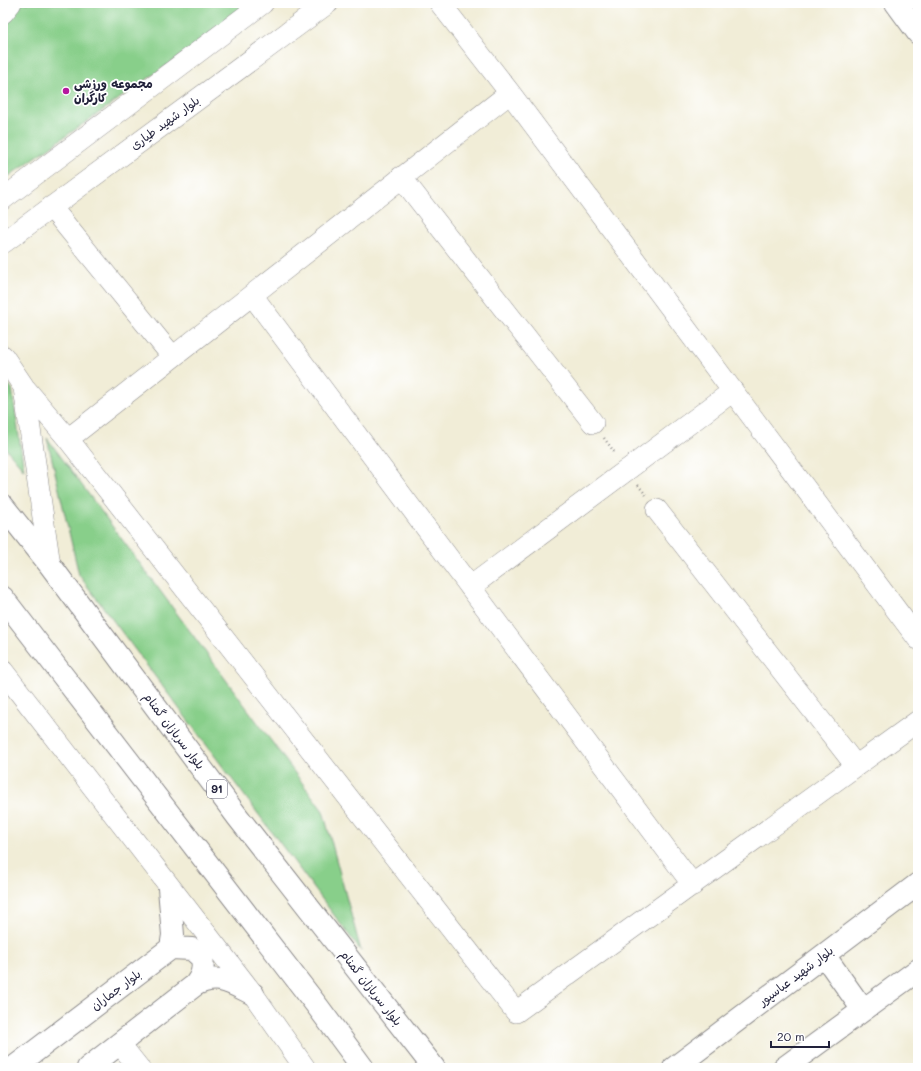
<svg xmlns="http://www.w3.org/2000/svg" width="921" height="1071" viewBox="0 0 921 1071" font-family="Mali,'Playpen Sans Arabic',sans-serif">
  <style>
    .green { fill: #88cf8a; stroke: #557862 }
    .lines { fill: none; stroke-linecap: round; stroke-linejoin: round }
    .street-casing { stroke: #8a8889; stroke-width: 22 }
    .secondary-casing { stroke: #8a8889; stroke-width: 24 }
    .primary-casing { stroke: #8a8889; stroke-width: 24 }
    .path { stroke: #8a8889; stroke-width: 2.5; stroke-dasharray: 1 3; stroke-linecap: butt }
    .street { stroke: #fff; stroke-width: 21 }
    .secondary { stroke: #fff; stroke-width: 22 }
    .primary { stroke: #fff; stroke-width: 22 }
    .poi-dot { fill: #b5179e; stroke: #fff; stroke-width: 1.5 }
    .labels { text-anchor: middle; stroke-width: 3.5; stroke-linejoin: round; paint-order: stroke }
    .shield { fill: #fff; stroke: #646476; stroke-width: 1 }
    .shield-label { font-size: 11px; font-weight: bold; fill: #22223b }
    .poi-label { font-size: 12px; font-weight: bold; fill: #22223b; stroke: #fff; text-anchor: start }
    .street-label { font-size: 12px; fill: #22223b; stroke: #fff }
  </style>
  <rect width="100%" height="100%" fill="#fff"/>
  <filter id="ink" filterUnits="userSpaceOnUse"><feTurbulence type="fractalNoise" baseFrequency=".025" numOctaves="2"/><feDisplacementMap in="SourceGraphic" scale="8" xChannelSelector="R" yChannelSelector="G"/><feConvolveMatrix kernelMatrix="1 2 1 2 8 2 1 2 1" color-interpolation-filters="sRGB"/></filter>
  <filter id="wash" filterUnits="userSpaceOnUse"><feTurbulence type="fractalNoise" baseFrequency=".012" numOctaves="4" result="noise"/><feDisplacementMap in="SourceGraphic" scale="16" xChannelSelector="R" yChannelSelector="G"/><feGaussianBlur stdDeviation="0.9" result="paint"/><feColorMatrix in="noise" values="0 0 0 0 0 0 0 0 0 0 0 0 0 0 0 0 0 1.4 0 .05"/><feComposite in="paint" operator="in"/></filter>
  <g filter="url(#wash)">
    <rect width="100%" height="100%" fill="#f1edd7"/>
    <path class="green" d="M3,3H256L3,180Z
      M3,376L12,389L24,470L3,445Z
      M47,438L323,811L361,951L79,575Z"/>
  </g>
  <g filter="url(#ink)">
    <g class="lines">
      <defs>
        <path id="street" d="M440,3L510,93L918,639
          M3,13L11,3
          M401,177L593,423
          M3,199L263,3
          M51,207L172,356
          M3,243L328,3
          M252,295L693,885
          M3,356L24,387L68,439L510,93
          M24,388L50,565
          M68,439L516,1012L918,721
          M657,510L856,766
          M470,587L733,391
          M3,671L253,994L305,1068
          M120,1044L139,1068"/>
        <path id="secondary" d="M896,3L918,33
          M171,948L192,949L202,958C204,969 202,976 195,985
          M824,955L863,1010
          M13,1068L171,948L173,935L169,888
          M88,1068L195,985C218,973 231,983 253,994
          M674,1068L918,884
          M784,1068L918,970"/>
        <path id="primary" d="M3,506L50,565L237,816L434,1068
          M3,598L318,1007L363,1068"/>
      </defs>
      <use href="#street" class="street-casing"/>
      <use href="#secondary" class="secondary-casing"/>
      <use href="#primary" class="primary-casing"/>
      <path class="path" d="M604,438L615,453
        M638,485L646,495"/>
      <use href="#street" class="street"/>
      <use href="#secondary" class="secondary"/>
      <use href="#primary" class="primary"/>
    </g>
  </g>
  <circle class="poi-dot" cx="66" cy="91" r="4"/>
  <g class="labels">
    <rect class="shield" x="207" y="780" width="20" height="18" rx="3"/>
    <g class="shield-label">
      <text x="217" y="793">91</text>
    </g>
    <g class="poi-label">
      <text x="74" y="88">مجموعه ورزشی<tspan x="74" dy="14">کارگران</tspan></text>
    </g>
    <g class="street-label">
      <text transform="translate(165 123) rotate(-36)" y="4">بلوار شهید طیاری</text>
      <text transform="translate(174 731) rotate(53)" y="4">بلوار سربازان گمنام</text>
      <text transform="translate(796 976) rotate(-37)" y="4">بلوار شهید عباسپور</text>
      <text transform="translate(371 988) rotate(52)" y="4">بلوار سربازان گمنام</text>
      <text transform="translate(116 990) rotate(-37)" y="4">بلوار جماران</text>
    </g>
  </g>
  <rect width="921" height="1071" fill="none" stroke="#fff" stroke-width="16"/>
  <path d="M771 1041v6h58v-6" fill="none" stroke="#22223b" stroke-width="2"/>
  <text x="777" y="1041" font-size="12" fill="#22223b" stroke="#ffffff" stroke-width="3" paint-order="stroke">20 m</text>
</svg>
